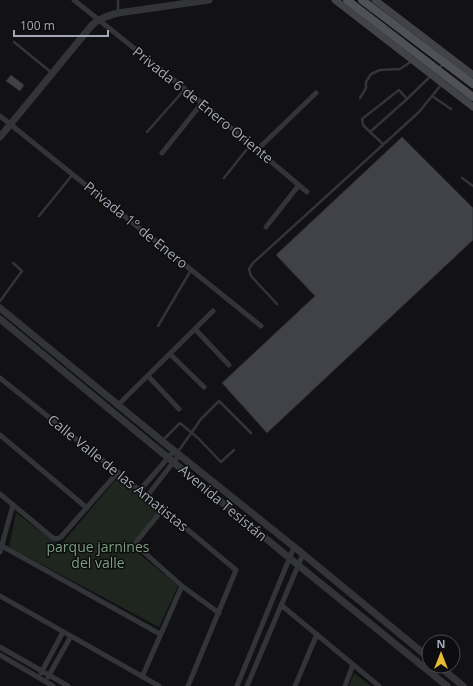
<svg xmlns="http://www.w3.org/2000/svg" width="473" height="686" viewBox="0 0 473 686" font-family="'Open Sans',sans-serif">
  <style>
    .green { fill: #1f2620 }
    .building { fill: #414247; stroke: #2d2c30 }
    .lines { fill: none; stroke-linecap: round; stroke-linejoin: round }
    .service { stroke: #333438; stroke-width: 2.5 }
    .minor { stroke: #333438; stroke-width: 5 }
    .tertiary { stroke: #333438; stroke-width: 7 }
    .secondary { stroke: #424348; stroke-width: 7 }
    .primary { stroke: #505157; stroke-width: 8 }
    .labels { text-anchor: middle; stroke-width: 3; stroke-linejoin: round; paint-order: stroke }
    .street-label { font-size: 14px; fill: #a4a8b4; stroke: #0d0d0f }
    .park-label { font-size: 14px; fill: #7c9e81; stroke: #0d0d0f }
  </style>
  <rect width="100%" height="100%" fill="#121214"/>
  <path class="green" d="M118,477L161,509L131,547L178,586L159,627L9,547L16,513L60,546Z
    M354,673L371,686H349Z"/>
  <path class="building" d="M11,75L24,85L20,91L6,81Z
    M402,137L473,208V240L267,433L222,383L315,296L276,255Z"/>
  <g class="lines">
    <path class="service" d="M118,11V0
      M14,42L52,73
      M432,96L451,109
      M360,98L366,88V82L371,74L380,70L400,69L412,61
      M407,99L399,90L362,119L363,125L370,132L407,99L444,63
      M147,132L185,89
      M370,132L383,144
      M224,178L251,144
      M462,178L473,186
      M39,216L73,174
      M0,301L22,271L13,263
      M277,304L251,276L249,269L253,263L419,112L441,85
      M158,326L191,270
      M162,441L180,423L198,438L221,462L234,450
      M176,451L180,449L201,419L219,401L251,433"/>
    <path class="minor" d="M74,0L185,89L307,192
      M0,116L261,326
      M258,149L316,93
      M162,153L202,103
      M266,227L299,185
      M195,329L229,365
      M170,354L204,387
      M148,376L179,409
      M0,378L147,496L236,570L188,686
      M118,405L213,311
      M0,435L87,508
      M140,490L174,451
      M0,494L53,538L57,539L61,537L118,472
      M147,496L179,455
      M163,509L137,541L136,544L137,546L182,586L219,613
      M2,546L160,634
      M0,552L13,505
      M0,596L159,686
      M281,605L379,686
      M0,647L68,686
      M0,655L53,686
      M41,673L63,632
      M48,677L71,636
      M142,677L182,586
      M237,686L294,547
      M247,686L303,554
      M295,686L317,634
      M345,686L353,665"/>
    <path class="tertiary" d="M0,137L92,25C100,18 107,16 118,13L209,0
      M0,308L162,441L303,554L429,658
      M0,319L298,565L447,686
      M439,666L463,686"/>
    <path class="secondary" d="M335,0L473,107
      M375,0L473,75"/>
    <path class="primary" d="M347,0L473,97
      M362,0L473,84"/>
  </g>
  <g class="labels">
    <g class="street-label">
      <text transform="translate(203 105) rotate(39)" y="5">Privada 6 de Enero Oriente</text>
      <text transform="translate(136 225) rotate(39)" y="5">Privada 1° de Enero</text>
      <text transform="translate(118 473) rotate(39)" y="5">Calle Valle de las Amatistas</text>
      <text transform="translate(223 503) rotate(40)" y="5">Avenida Tesistán</text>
    </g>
    <g class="park-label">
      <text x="98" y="552">parque jarnines<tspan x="98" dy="16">del valle</tspan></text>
    </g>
  </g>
  <g transform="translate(441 654)"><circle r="19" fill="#0d0d0f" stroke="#494b51"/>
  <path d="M0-3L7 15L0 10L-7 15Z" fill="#e8bb35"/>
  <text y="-6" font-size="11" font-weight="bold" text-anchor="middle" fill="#a4a8b4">N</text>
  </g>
  <path d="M14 30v6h94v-6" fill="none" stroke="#a4a8b4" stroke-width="2"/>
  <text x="20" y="30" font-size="12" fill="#a4a8b4" stroke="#0d0d0f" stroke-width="3" paint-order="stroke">100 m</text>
</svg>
